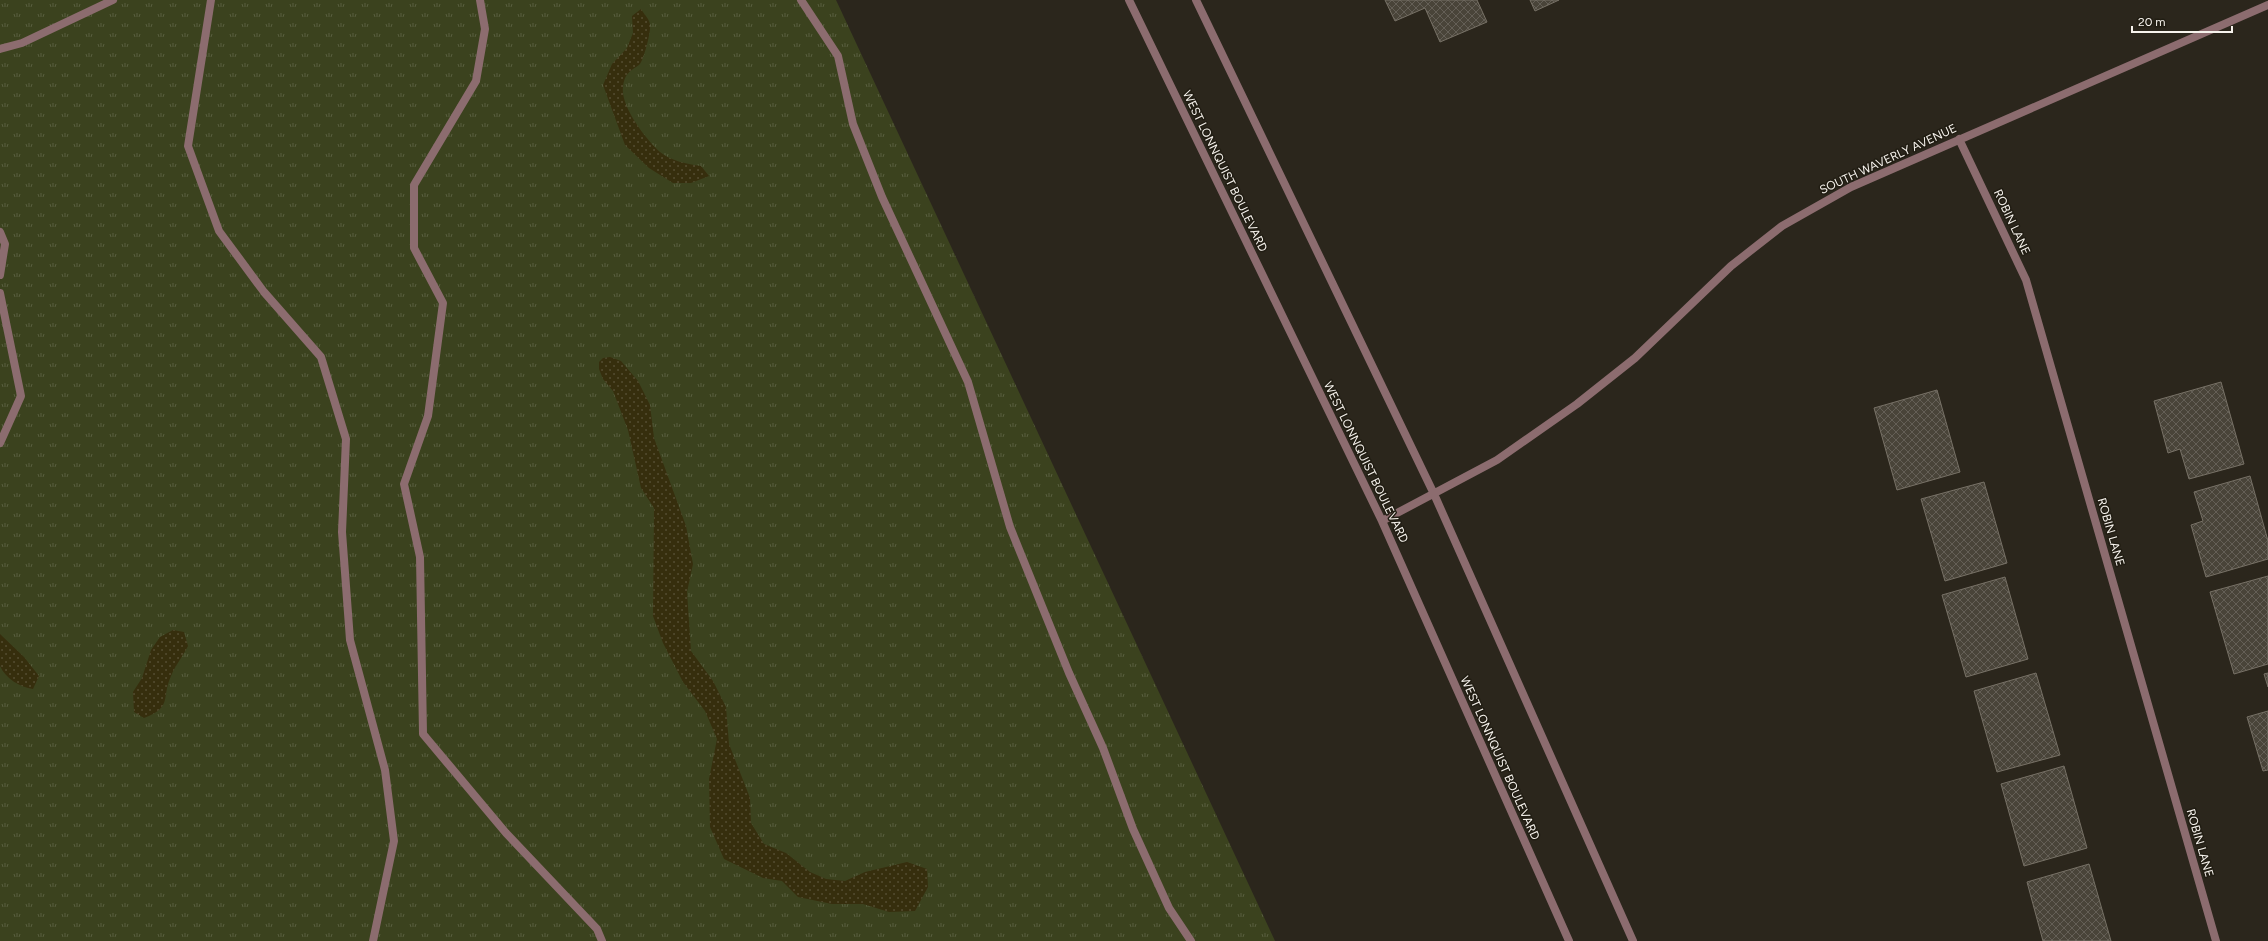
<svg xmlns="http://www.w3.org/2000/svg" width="2268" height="941" viewBox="0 0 2268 941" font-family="Figtree,sans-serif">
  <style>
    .grass { fill: url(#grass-tufts) }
    .sand { fill: url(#sand-dots) }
    .building { fill: url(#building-cross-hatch); stroke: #777166 }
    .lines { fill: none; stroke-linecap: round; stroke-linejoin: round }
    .service { stroke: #8c6c6f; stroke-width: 8 }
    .minor { stroke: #8c6c6f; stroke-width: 8 }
    .labels { text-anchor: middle; stroke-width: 3; stroke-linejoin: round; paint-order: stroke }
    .street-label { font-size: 12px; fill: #f7f3ed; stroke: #211d13 }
  </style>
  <defs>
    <pattern id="grass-tufts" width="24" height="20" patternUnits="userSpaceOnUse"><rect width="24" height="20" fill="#3b421e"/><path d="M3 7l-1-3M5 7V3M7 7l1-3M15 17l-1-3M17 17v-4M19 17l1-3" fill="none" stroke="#585e3f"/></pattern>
    <pattern id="sand-dots" width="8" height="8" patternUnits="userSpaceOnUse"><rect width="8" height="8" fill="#362e0d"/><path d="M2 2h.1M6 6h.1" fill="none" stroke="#544d31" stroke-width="1.8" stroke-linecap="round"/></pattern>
    <pattern id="building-cross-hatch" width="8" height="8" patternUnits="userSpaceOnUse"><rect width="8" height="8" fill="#494439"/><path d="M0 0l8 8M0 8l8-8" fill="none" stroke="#645f56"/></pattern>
  </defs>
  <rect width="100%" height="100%" fill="#2b261c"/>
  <path class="grass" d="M0,0H836L1275,941H0Z"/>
  <path class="sand" d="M641,9C644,14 650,20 650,25C651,32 644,59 640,64C630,72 625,72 623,87C620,106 647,141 660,152C671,161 687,164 701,166L709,176L691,183H673L649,168L625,145L603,85L612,64L627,48L633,33L632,16Z
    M610,357L621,361L638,381L650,405L654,438L686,526L693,564L687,592L691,651L713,681L726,707L729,744L750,798L751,823L764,844L786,853L810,872L826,879L845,881L865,872L907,862L927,869L928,887L915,911L889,912L863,904H832L798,897L782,881L763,878L724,859L710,827L709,779L717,739L705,711L683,682L663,643L653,616L654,508L641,488L628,430L613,391L603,379L599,369V362L603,358Z
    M173,630L184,632L188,646C183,656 175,666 171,676C161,698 173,707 144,718L134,712L133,692L142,678L151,650L160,637Z
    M0,634L24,657L39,676L33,689C20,687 6,679 0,666C0,658 0,643 0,634Z"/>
  <path class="building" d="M1385,0H1477L1487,22L1440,42L1425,8L1395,21Z
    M1530,0H1559L1535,11Z
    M2221,382L2244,464L2189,479L2180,449L2168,453L2154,401Z
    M1937,390L1960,472L1897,490L1874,408Z
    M2250,476L2268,541V559L2206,577L2191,525L2203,521L2194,492Z
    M1984,482L2007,563L1945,581L1921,499Z
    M2268,576V664L2234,674L2210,592Z
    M2005,577L2028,659L1966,677L1942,595Z
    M2036,673L2060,755L1997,772L1974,691Z
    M2268,673V687L2264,674Z
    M2268,711V770L2263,771L2247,717Z
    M2064,766L2087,848L2024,866L2001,784Z
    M2089,864L2111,941H2043L2027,882Z"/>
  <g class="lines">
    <path class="service" d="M211,0L188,146L219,231L264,292L321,357L346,439L342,532L350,640L385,770L394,841L373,941
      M480,0L485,29L476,81L414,185V248L443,303L428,416L404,484L420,557L423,734L506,833L597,929L602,941
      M801,0L838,56L853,124L882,197L968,382L1010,527L1069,673L1103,748L1133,829L1169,908L1191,941
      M0,49L22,43L113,0
      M0,232L5,244L0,275
      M0,293L21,396L0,443"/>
    <path class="minor" d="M1129,0L1382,521L1569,941
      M1196,0L1434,494L1633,941
      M1959,139L2026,280L2216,941
      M1382,521L1497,460L1577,404L1635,358L1731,266L1782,226L1851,187L2268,5"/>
  </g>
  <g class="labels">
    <g class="street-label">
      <text transform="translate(1888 159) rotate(-25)" y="4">SOUTH WAVERLY AVENUE</text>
      <text transform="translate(1225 171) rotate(64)" y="4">WEST LONNQUIST BOULEVARD</text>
      <text transform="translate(2012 222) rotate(65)" y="4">ROBIN LANE</text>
      <text transform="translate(1366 462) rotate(64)" y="4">WEST LONNQUIST BOULEVARD</text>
      <text transform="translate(2111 532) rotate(74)" y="4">ROBIN LANE</text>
      <text transform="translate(1500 758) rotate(66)" y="4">WEST LONNQUIST BOULEVARD</text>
      <text transform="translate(2200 843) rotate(74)" y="4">ROBIN LANE</text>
    </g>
  </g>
  <path d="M2132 26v6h100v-6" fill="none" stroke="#f7f3ed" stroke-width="2"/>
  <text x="2138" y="26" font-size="12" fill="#f7f3ed" stroke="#211d13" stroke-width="3" paint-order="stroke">20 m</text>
</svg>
